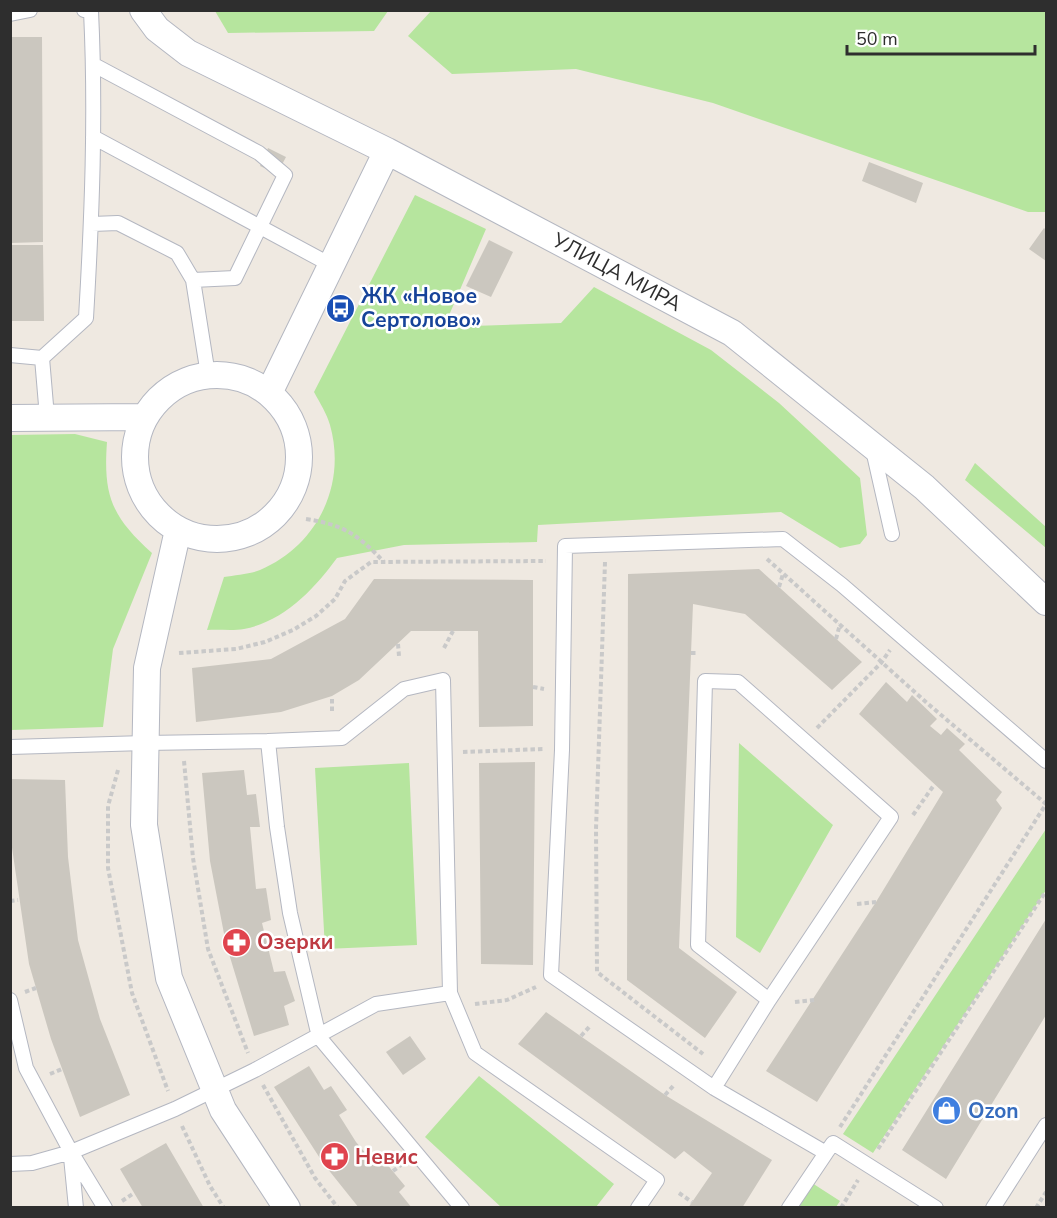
<svg xmlns="http://www.w3.org/2000/svg" width="1057" height="1218" viewBox="0 0 1057 1218" font-family="'Nunito Sans',sans-serif">
  <style>
    .green { fill: #b6e59e }
    .building { fill: #cbc7bf }
    .lines { fill: none; stroke-linecap: round; stroke-linejoin: round }
    .service-casing { stroke: #b4b7c1; stroke-width: 16 }
    .minor-casing { stroke: #b4b7c1; stroke-width: 28 }
    .path { stroke: #c9c9c9; stroke-width: 4; stroke-dasharray: 4.5 3; stroke-linecap: butt }
    .service { stroke: #fff; stroke-width: 14 }
    .minor { stroke: #fff; stroke-width: 26 }
    .labels { text-anchor: middle; stroke-width: 5; stroke-linejoin: round; paint-order: stroke }
    .street-label { font-size: 21px; fill: #2e2e2e; stroke: #fff }
    .transit-label { font-size: 21px; font-weight: bold; fill: #164399; stroke: #fff; text-anchor: start }
    .health-label { font-size: 21px; font-weight: bold; fill: #be3a42; stroke: #fff; text-anchor: start }
    .shop-label { font-size: 21px; font-weight: bold; fill: #366cbe; stroke: #fff; text-anchor: start }
  </style>
  <rect width="100%" height="100%" fill="#efe9e1"/>
  <path class="green" d="M215,11H388L374,31L228,33Z
    M431,11H1046V212H1028L713,103L576,69L452,74L408,36Z
    M415,195L486,229L444,327L561,323L594,287L711,350L779,403L860,478L867,535L860,544L840,548L781,512L538,525L537,542L404,545L337,558C314,589 285,621 244,629C232,631 219,629 207,630L224,577C235,575 250,574 260,570C317,546 347,485 330,425C327,414 320,403 314,392Z
    M75,434L107,442C103,496 112,517 152,553L113,649L103,727L11,730V435Z
    M975,463L1046,527V548L965,480Z
    M739,743L833,825L760,953L736,937Z
    M409,763L417,945L325,949L315,768Z
    M1046,829V890L873,1153L843,1134Z
    M479,1076L614,1184L596,1207H501L425,1137Z
    M812,1183L840,1201L836,1207L796,1208Z"/>
  <path class="building" d="M10,37H42L43,242L10,243Z
    M268,148L286,157L277,174L260,166Z
    M869,162L923,183L916,203L862,181Z
    M1044,228L1046,230V261L1029,249Z
    M489,240L513,252L491,297L466,286Z
    M10,245H43L44,321H10Z
    M759,569L862,662L832,690L745,614L693,604L679,948L737,992L705,1038L627,980L628,574Z
    M374,579L533,580V726L479,727L478,631H411L359,680L332,696L281,712L196,722L192,668L271,659L345,619Z
    M886,682L907,702L912,695L937,719L930,726L941,735L947,728L965,744L959,750L1002,792L996,800L1002,808L817,1102L766,1071L876,902L943,792L859,714Z
    M535,762L533,965L481,964L479,763Z
    M244,770L247,795L256,794L260,827H250L256,889L266,888L271,920L262,923L274,972L285,971L295,1001L284,1006L289,1025L254,1036L226,944L210,861L202,773Z
    M10,779L65,780L68,857L78,940L100,1019L130,1095L80,1117L51,1039L29,964L10,834Z
    M1046,919V1015L946,1179L902,1150Z
    M546,1012L665,1095L772,1160L742,1208H688L712,1173L684,1151L675,1159L518,1044Z
    M410,1036L426,1059L403,1075L386,1052Z
    M309,1066L324,1090L331,1086L347,1110L339,1115L356,1142L373,1162L381,1157L405,1186L399,1192L412,1208H359L323,1163L274,1087Z
    M166,1143L204,1208H143L120,1169Z"/>
  <g class="lines">
    <defs>
      <path id="service" d="M10,14L30,10
        M94,65L259,153L285,175L235,278L193,280
        M93,137L331,265
        M92,224L118,223L177,253L193,280L208,375
        M10,355L42,358L47,417
        M42,358L86,318C92,216 96,114 91,11L84,10
        M873,450L892,534
        M145,743L268,741
        M10,747L145,743
        M450,993L475,1053L657,1180L638,1208
        M10,1000L26,1068L71,1152L105,1208
        M714,1088L769,1000L891,817L738,682L705,681L698,945L769,1000
        M71,1157L76,1208
        M10,1164L32,1163L71,1152L175,1109L255,1070L376,1004L450,993L443,680L404,689L342,738L268,741L277,827L290,913L319,1037L462,1208
        M789,1208L826,1153
        M936,1208L833,1143L826,1153L714,1088L551,975L562,750L565,546L783,539L842,585L1046,761
        M993,1208L1046,1125"/>
      <path id="minor" d="M143,10L157,29L188,53L387,151L732,333L924,487L1046,602
        M135 457a82 82 0 1 1 164 0a82 82 0 1 1-164 0Z
        M269,393L387,151
        M10,418L145,417
        M178,530L147,668L144,825L169,978L223,1110L287,1208"/>
    </defs>
    <use href="#service" class="service-casing"/>
    <use href="#minor" class="minor-casing"/>
    <path class="path" d="M306,519C344,525 357,534 384,562
      M767,559L927,703L1046,804
      M605,562L596,829L597,972L703,1054
      M779,587L783,574
      M836,639L840,624
      M398,644L399,656
      M444,648L453,631
      M179,653L236,649L265,642L293,630L316,616L335,599L345,581L371,562L546,561
      M691,653H696
      M533,687L544,689
      M332,711V696
      M817,728L881,663L890,650
      M463,752L543,749
      M184,761L193,858L208,949L248,1053
      M118,770L108,806V868L132,993L168,1091
      M913,815L934,785
      M10,901L18,900
      M857,904L876,902
      M25,992L36,988
      M795,1002L814,1000
      M475,1004L507,1000L536,987
      M581,1036L591,1025
      M50,1074L62,1069
      M263,1085L315,1178L338,1208
      M665,1095L675,1084
      M182,1126L210,1186L224,1208
      M840,1127L1046,804
      M878,1149L1046,891
      M393,1171L401,1165
      M679,1193L692,1202
      M122,1201L134,1193
      M841,1208L858,1180
      M1036,1208L1046,1192"/>
    <use href="#service" class="service"/>
    <use href="#minor" class="minor"/>
  </g>
  <defs>
    <symbol id="bus-disc" viewBox="-11 -11 22 22"><circle r="9.5" fill="#1a4fb4" stroke="#fff"/><path d="M-5-6H5V4H4V6H2V4H-2V6H-4V4H-5ZM-3.5-4V0h7V-4ZM-3.5 1.2v1.5H-2V1.2ZM2 1.2v1.5H3.5V1.2Z" fill="#fff"/></symbol>
    <symbol id="pharmacy-disc" viewBox="-11 -11 22 22"><circle r="9.5" fill="#e0444e" stroke="#fff"/><path d="M-2-6h4v4h4v4h-4v4h-4v-4h-4v-4h4Z" fill="#fff"/></symbol>
    <symbol id="shop-disc" viewBox="-11 -11 22 22"><circle r="9.5" fill="#3f7fe0" stroke="#fff"/><path d="M-5-2.5h2.3a2.7 3.5 0 0 1 5.4 0H5L5.5 6h-11ZM-1.5-2.5h3a1.5 2.3 0 0 0-3 0Z" fill="#fff"/></symbol>
  </defs>
  <g fill-rule="evenodd">
    <use href="#bus-disc" x="324" y="292" width="33" height="33"/>
    <use href="#pharmacy-disc" x="220" y="926" width="33" height="33"/>
    <use href="#shop-disc" x="930" y="1094" width="33" height="33"/>
    <use href="#pharmacy-disc" x="318" y="1140" width="33" height="33"/>
  </g>
  <g class="labels">
    <g class="street-label">
      <text transform="translate(617 272) rotate(28)" y="7">УЛИЦА МИРА</text>
    </g>
    <g class="transit-label">
      <text x="361" y="303">ЖК «Новое<tspan x="361" dy="24">Сертолово»</tspan></text>
    </g>
    <g class="health-label">
      <text x="257" y="949">Озерки</text>
      <text x="355" y="1164">Невис</text>
    </g>
    <g class="shop-label">
      <text x="968" y="1118">Ozon</text>
    </g>
  </g>
  <rect width="1057" height="1218" fill="none" stroke="#2e2e2e" stroke-width="24"/>
  <path d="M847 45v9h188v-9" fill="none" stroke="#2e2e2e" stroke-width="3"/>
  <text x="856" y="45" font-size="18" fill="#2e2e2e" stroke="#ffffff" stroke-width="4.5" paint-order="stroke">50 m</text>
</svg>
